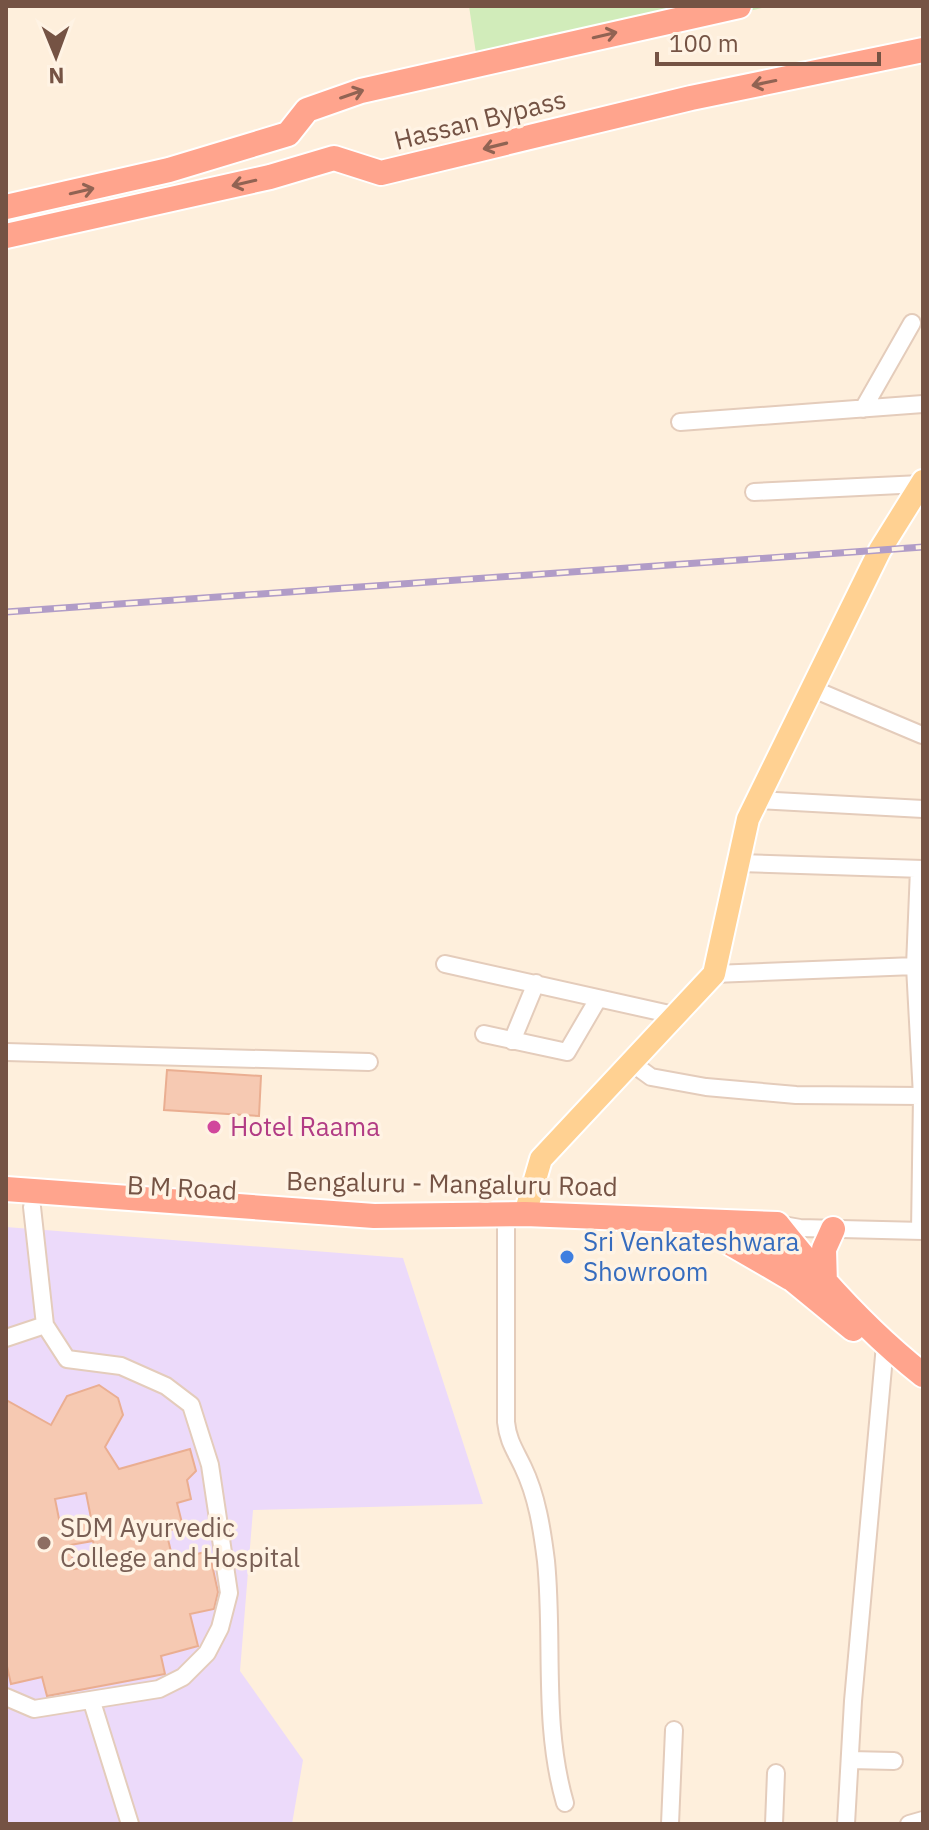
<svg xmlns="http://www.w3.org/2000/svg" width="929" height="1830" viewBox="0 0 929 1830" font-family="'IBM Plex Sans',sans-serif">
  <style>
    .education { fill: #ecdafa }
    .green { fill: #d1ecba }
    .building { fill: #f6c9b2; stroke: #eaae91; stroke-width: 2; fill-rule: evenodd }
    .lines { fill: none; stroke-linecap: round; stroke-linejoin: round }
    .minor-casing { stroke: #e4ccbb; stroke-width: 20 }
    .major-casing { stroke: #fff; stroke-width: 26 }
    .highway-casing { stroke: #fff; stroke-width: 28 }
    .minor { stroke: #fff; stroke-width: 16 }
    .major { stroke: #ffd192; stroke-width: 22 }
    .highway { stroke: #ffa48d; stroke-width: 24 }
    .rail-casing { stroke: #b19cc7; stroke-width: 7 }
    .rail { stroke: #fff3e4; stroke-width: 4; stroke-dasharray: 12; stroke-linecap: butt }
    .oneway { stroke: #916353 }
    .hotel-dot { fill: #d1479c; stroke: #fff3e4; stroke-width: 3 }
    .shop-dot { fill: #3f7fe0; stroke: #fff3e4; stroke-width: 3 }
    .education-dot { fill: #8d6e63; stroke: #fff3e4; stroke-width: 3 }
    .labels { text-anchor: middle; stroke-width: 7; stroke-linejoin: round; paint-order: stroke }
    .street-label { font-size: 26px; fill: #755344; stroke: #fff3e4 }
    .hotel-label { font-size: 26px; fill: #b23c85; stroke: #fff3e4; text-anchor: start }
    .shop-label { font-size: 26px; fill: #366cbe; stroke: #fff3e4; text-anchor: start }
    .education-label { font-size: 26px; fill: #785e54; stroke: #fff3e4; text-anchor: start }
  </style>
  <rect width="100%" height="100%" fill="#feefdc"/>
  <path class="education" d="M6,1227L403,1258L483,1504L253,1510L240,1671L303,1760L292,1824H6Z"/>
  <path class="green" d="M469,6H770L479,74Z"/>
  <path class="building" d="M167,1070L261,1076L259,1116L164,1110Z
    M99,1385L118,1398L123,1415L105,1447L119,1469L190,1449L196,1471L187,1480L191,1499L177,1503L183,1527L166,1531L173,1560L209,1551L218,1592L214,1609L190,1614L198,1646L161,1656L165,1674L47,1696L42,1677L11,1684L6,1662V1400L51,1425L67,1396ZM86,1493L91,1518L60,1524L55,1499ZM93,1541L98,1565L74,1569L70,1545Z"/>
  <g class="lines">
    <defs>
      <path id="minor" d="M863,409L912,323
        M680,422L923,404
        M754,492L921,484
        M813,689L922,735
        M758,800L923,809
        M739,863L923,869
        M919,869L915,966L923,965
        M445,964L674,1015
        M714,974L915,966L922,1096
        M484,1034L567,1052L598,999
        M512,1041L536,983
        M6,1052L369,1062
        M629,1061L651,1077L706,1087L796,1095L922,1096L920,1231
        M777,1224L800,1228L923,1231
        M506,1226V1422C508,1441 515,1450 523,1467C537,1496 542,1529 546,1561C554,1642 542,1724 565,1803
        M6,1338L45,1325
        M6,1697L34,1709L159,1689L183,1677L207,1653L220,1628L229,1593L210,1465L191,1405L166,1386L121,1366L67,1359L45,1325L32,1207
        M92,1702L130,1824
        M850,1760L894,1761
        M670,1824L674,1730
        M774,1824L776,1773
        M846,1824L853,1701L885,1345
        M909,1824L923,1820"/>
      <path id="major" d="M525,1214L541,1159L714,974L748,819L880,550L923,481"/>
      <path id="highway" d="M6,207L169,170L288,134L307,110L361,91L739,6
        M6,236L270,177L334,158L381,173L691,98L923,50
        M6,1189L374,1216L525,1214L777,1224C821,1280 867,1331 923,1375
        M761,1224L792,1279L853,1329
        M716,1235L790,1278
        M825,1285L824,1249L833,1229"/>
    </defs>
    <use href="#minor" class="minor-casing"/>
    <use href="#major" class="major-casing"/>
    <use href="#highway" class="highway-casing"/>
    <use href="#minor" class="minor"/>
    <use href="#major" class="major"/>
    <use href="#highway" class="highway"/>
    <defs>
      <path id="rail" d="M6,612L923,547"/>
    </defs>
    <use href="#rail" class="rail-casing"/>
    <use href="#rail" class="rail"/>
  </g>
  <defs><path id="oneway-shaft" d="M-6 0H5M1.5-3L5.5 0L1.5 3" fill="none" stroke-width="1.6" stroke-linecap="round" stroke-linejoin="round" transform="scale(2)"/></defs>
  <g class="oneway">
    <use href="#oneway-shaft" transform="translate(605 35) rotate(-13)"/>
    <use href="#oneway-shaft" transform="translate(764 83) rotate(168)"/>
    <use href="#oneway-shaft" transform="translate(352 94) rotate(-19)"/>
    <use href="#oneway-shaft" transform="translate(495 146) rotate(166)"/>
    <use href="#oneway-shaft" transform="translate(244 183) rotate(167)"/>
    <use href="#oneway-shaft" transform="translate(82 191) rotate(-13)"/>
  </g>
  <circle class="hotel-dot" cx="214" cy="1127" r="8"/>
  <circle class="shop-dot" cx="567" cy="1257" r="8"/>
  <circle class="education-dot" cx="44" cy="1543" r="8"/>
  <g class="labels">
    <g class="street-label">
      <text transform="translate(480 120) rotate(-14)" y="9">Hassan Bypass</text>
      <text transform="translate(452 1184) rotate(1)" y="9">Bengaluru - Mangaluru Road</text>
      <text transform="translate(182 1188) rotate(3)" y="9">B M Road</text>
    </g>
    <g class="hotel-label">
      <text x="230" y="1136">Hotel Raama</text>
    </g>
    <g class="shop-label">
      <text x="583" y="1251">Sri Venkateshwara<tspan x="583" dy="30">Showroom</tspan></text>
    </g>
    <g class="education-label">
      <text x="60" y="1537">SDM Ayurvedic<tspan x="60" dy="30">College and Hospital</tspan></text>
    </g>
  </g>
  <rect width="929" height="1830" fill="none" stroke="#755344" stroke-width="16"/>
  <g transform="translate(56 56) rotate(179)" stroke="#fff3e4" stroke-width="6" paint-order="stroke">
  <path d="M0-6L14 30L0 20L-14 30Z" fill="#755344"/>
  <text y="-12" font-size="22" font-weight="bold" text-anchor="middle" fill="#755344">N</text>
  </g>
  <path d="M657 52v12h222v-12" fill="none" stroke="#755344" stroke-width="4"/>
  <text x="669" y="52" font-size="24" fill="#755344" stroke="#fff3e4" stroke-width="6" paint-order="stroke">100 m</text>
</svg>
